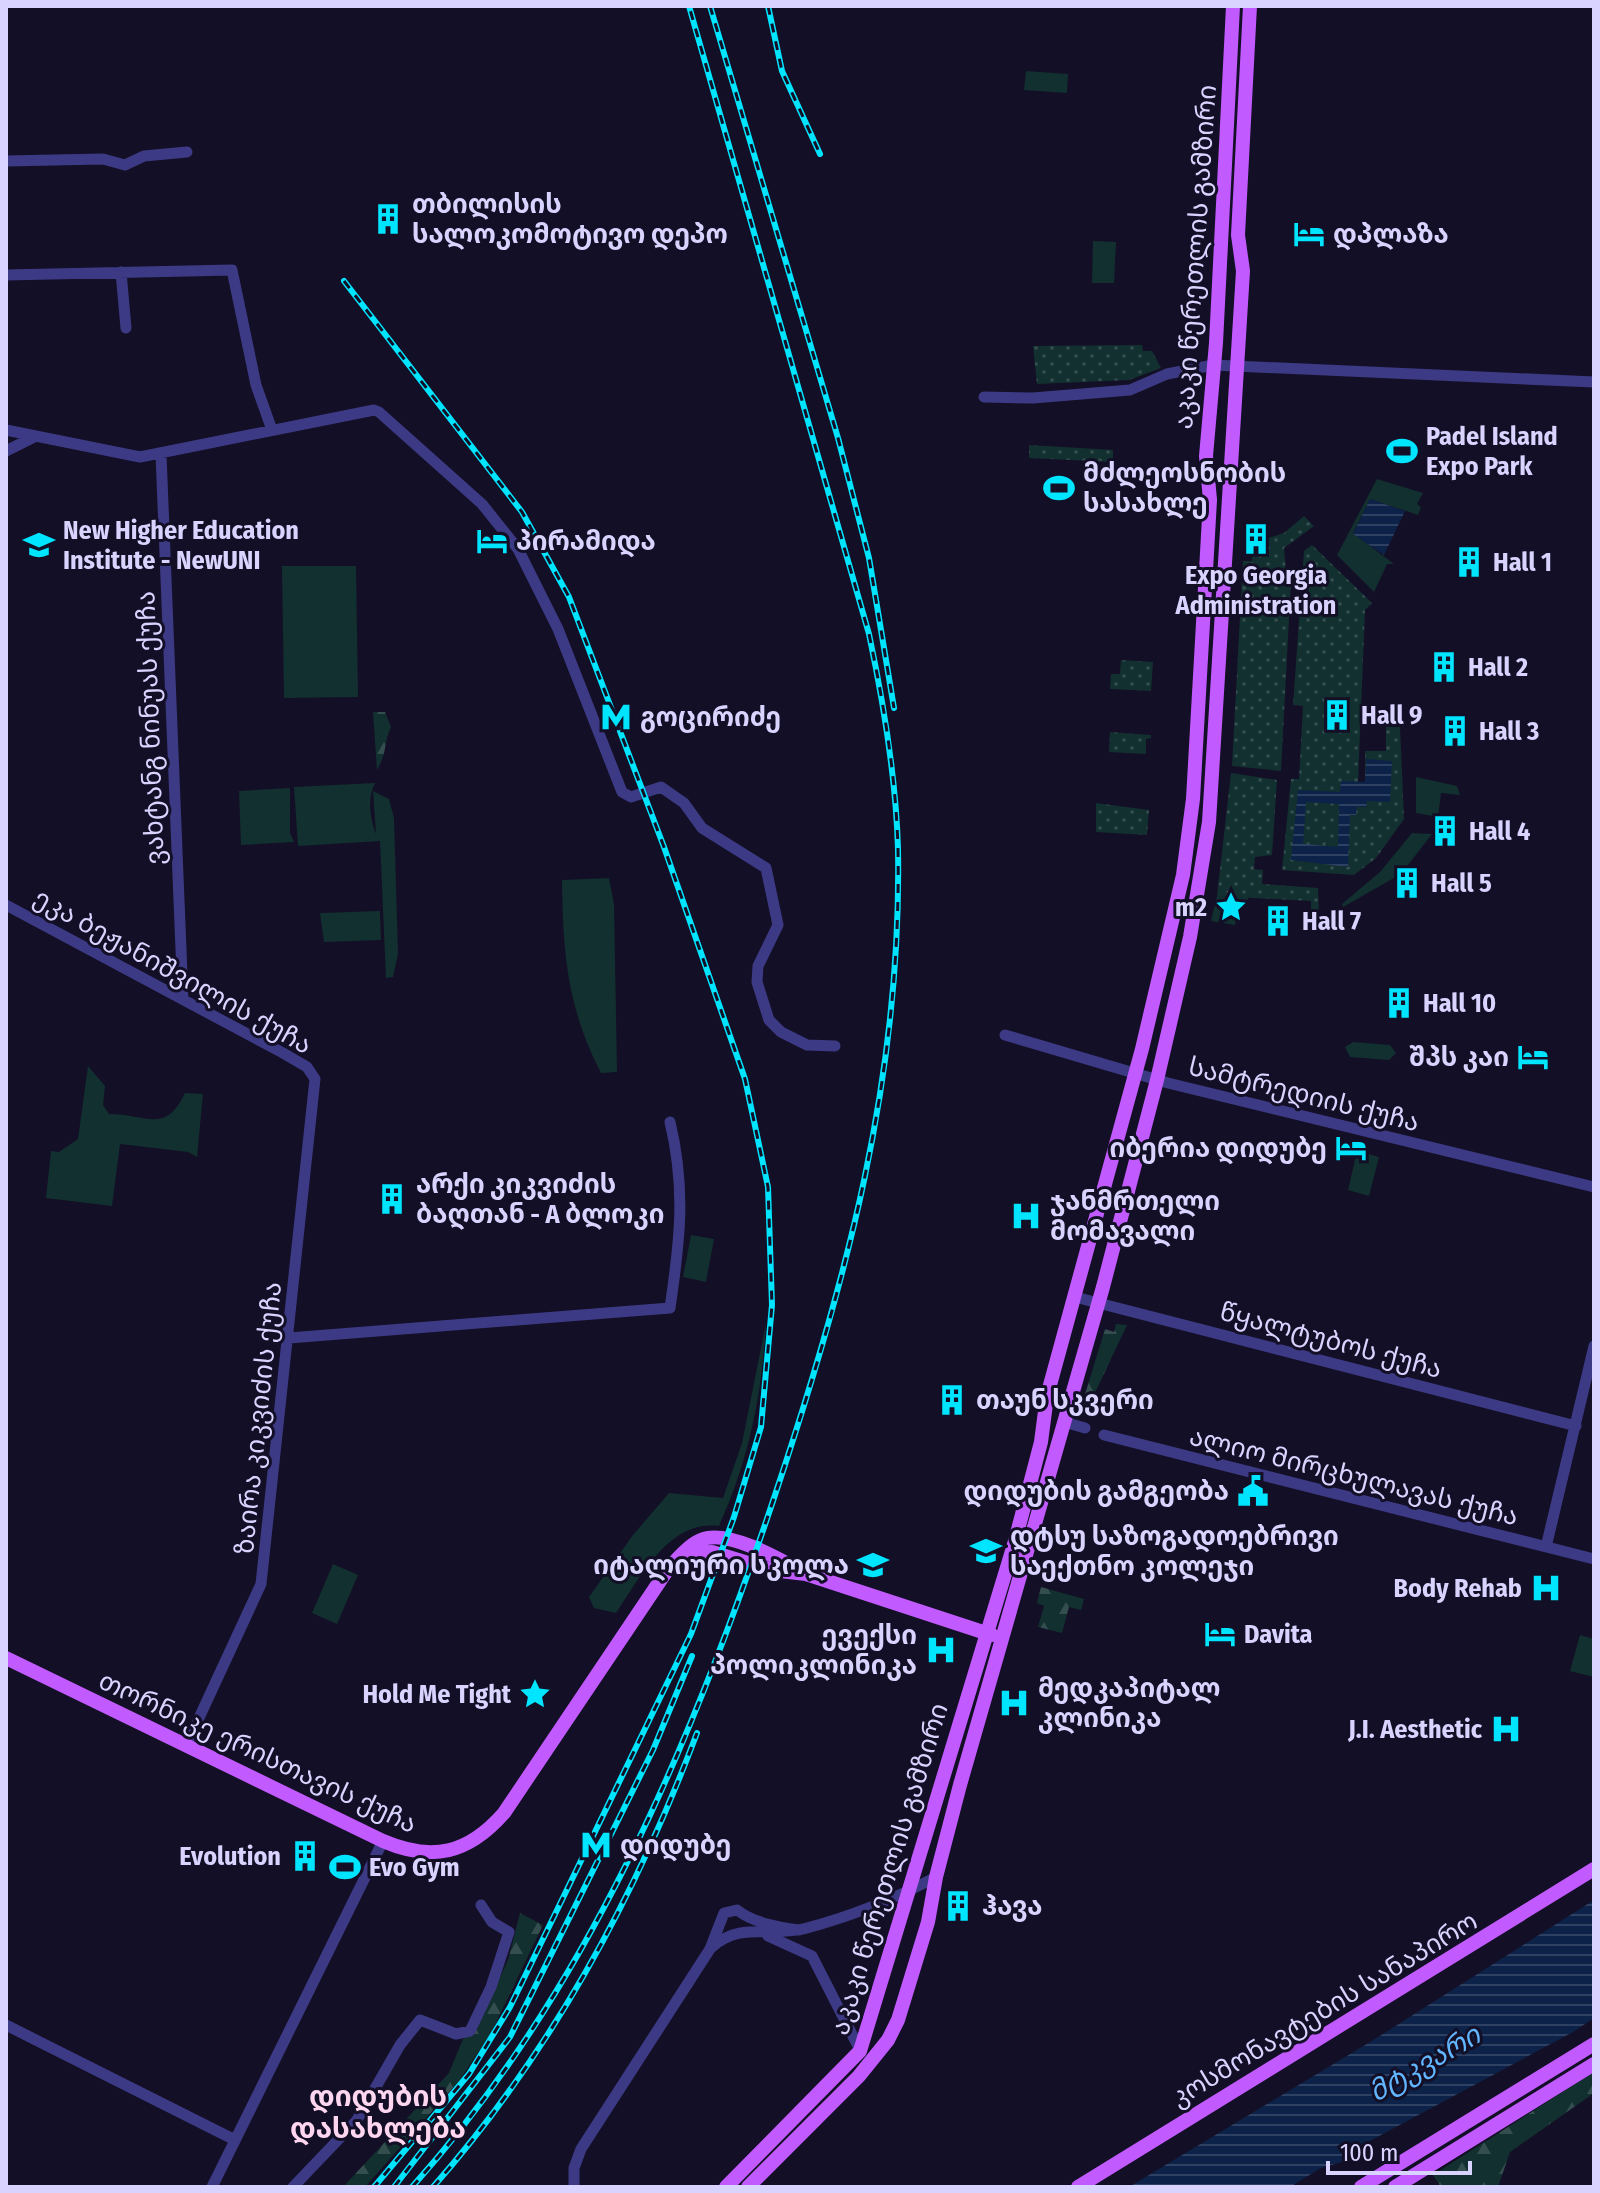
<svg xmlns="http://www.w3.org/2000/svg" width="1600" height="2193" viewBox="0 0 1600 2193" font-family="'Fira Sans Condensed','Noto Sans Georgian',sans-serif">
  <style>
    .grass { fill: #12302f }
    .forest { fill: url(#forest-firs) }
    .park { fill: url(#park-dots) }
    .water { fill: url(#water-rules); fill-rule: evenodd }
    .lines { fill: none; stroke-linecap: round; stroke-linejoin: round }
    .minor { stroke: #3d3a85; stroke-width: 11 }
    .major { stroke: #c25bff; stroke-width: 14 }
    .rail-casing { stroke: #00e5ff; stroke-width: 6 }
    .rail { stroke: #130f26; stroke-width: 3; stroke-dasharray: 9; stroke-linecap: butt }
    .labels { text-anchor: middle; stroke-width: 6; stroke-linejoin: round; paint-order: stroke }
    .poi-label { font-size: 26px; font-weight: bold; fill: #d9d4ff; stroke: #130f26; text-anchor: start }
    .street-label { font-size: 26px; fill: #d9d4ff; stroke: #130f26 }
    .water-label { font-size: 28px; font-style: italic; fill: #62b6ff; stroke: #130f26 }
    .neighbourhood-label { font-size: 28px; font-weight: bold; fill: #ffd6f0; stroke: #130f26 }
  </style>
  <defs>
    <pattern id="forest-firs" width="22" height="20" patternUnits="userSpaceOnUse" patternTransform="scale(2)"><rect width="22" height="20" fill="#12302f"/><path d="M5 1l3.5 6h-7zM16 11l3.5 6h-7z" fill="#344d4e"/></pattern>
    <pattern id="park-dots" width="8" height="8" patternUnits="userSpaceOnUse" patternTransform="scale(2)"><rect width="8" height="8" fill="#12302f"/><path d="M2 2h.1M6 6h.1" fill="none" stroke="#344d4e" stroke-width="1.8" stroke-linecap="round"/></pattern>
    <pattern id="water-rules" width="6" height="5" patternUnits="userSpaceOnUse" patternTransform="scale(2)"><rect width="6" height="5" fill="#0c2248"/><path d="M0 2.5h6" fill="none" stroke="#2f4163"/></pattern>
  </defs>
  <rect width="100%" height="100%" fill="#130f26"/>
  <path class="grass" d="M1026,71L1068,74L1067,93L1024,90Z
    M1093,241L1116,242L1114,283H1092Z
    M1377,479L1423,493L1417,504L1421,507L1418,515L1370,499L1353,533L1394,564H1387L1374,592L1337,555Z
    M282,566H356L358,697L284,698Z
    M1416,777L1457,786L1460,795L1441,793L1438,817L1416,813Z
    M375,783C367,799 370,818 376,834L373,791L389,799L394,818L398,954L393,977L386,978L380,841L298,846L294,787Z
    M290,788V833L294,842L241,845L239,791Z
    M1412,833L1432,834L1401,874L1343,907L1342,904L1380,872Z
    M609,878L614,904L617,1072L601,1073C567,1007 563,953 562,880Z
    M1217,896L1248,897L1247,906H1240L1235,925L1211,921Z
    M380,911L381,940L324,942L320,913Z
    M1353,1042L1390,1045L1396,1053L1389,1060L1350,1057L1345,1047Z
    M88,1066L105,1086L103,1105L109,1114C147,1114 165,1135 185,1093L203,1094L197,1157L188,1152L120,1144L112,1206L46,1198L51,1151L59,1152L78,1139Z
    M1357,1151L1379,1157L1369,1196L1348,1190Z
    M691,1235L714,1239L706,1282L683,1277Z
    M766,1323C762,1395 749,1460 719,1526C668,1520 641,1577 616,1613L594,1608L589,1597L633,1535L669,1493L723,1498L742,1443Z
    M333,1564L358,1575L337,1624L312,1613Z
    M1580,1635L1594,1639V1677L1570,1671Z"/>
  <path class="forest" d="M373,712H385L391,727C383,744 388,751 377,770Z
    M1116,1324L1127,1325L1084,1416L1079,1414L1105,1329L1114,1332Z
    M1041,1587L1084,1599L1081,1610L1069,1607L1062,1633L1038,1627L1044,1606L1037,1603Z
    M520,1913L543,1925L492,2031L459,2081L365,2187H343L449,2073L463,2039L476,2028L508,1960Z
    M1594,2072V2093L1510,2152L1498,2187H1441L1433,2175Z"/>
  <path class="park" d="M1142,345L1143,351H1152L1161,368L1129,380L1037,384L1033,346Z
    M1029,445L1113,450V462L1029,458Z
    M1304,516L1314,526L1284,548L1286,573L1291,580L1281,771L1232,766L1243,561H1252L1253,543L1284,533Z
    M1312,545L1372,603L1365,610L1358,782H1365V751H1386V727H1400L1404,819L1376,858L1354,875L1282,870L1291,779H1299L1303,706L1293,705L1304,551Z
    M1121,660L1153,662L1151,691L1110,689L1111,674H1120Z
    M1110,732L1151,735V738L1146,739V754L1109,752Z
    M1231,773L1277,780L1272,855L1255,857L1254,869L1263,870L1262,884L1318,888L1319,914H1311V901L1217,896Z
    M1096,803L1149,810L1147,835L1096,832Z"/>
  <path class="water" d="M1370,499L1405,511L1384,555L1353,534Z
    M1366,759L1392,761L1390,802L1367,801L1366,807H1357L1356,815H1350L1348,867L1291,860L1298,790L1340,792L1341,781L1365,782ZM1306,802L1339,804L1338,847L1303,844Z
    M1594,1900V2018L1573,2032L1368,2142L1349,2160L1321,2168L1290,2187H1129L1375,2039Z"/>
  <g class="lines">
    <path class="minor" d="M6,161L103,159L125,165L144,156L187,152
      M121,272L126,328
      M6,275L232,270L256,385L272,430
      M984,397L1033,398L1130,390L1167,374L1213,365L1594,382
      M6,430L140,457L374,410L379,412L482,504L518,549L558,629L622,792L631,797L661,787L684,803L702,828L766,868L778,925L758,966L757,982L769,1020L781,1032L807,1045L835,1046
      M6,451L34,437
      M161,455L183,999
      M6,905L283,1053L307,1067L315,1079L261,1584L186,1746
      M1005,1035L1168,1083L1594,1187
      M1075,1297L1576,1426
      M289,1338L670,1308C680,1240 686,1189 670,1122
      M1064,1422L1085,1428
      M1104,1435L1594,1559
      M1546,1547L1594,1346
      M768,1936L812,1956L860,2050
      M712,1947C742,1921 771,1938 807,1928C852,1916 896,1898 936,1877
      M6,2025L235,2140
      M212,2187L383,1841
      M293,2187L357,2120L400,2045L420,2020L456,2034L470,2031L491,1987L509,1932L492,1922L481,1905
      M574,2187V2168L581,2149L710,1949L724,1913L737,1910C754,1923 777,1927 799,1930"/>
    <path class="major" d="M686,1553L712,1552L771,1570L806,1574L992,1635
      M6,1658L383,1841C432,1862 468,1854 504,1813L668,1569C677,1559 689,1545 701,1540C727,1528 783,1561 806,1574
      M726,2187L860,2051L1015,1541L1041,1442L1047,1396L1142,1049L1183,875L1193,799L1210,500L1206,456L1216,343L1233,6
      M748,2187L859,2076L888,2040L898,2020L928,1922L936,1877L960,1785L1103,1287L1157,1080L1190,937L1209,822L1243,271L1238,235L1250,6
      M1078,2187L1594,1869
      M1361,2187L1594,2044
      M1395,2187L1594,2064"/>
    <defs>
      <path id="rail" d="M710,6L838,438L869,558L894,708
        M768,6L782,71L820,154
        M344,281L522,512L569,597L664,847L745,1079L768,1187L772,1305L761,1427L734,1517L691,1634L510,2007L469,2074L374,2187
        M394,2187L510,2037L653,1750L692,1656
        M412,2187C587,1992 693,1741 775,1495C846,1283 902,1076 898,849C896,777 884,705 869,634L689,6
        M433,2187C550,2054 635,1898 697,1733"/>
    </defs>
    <use href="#rail" class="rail-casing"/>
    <use href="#rail" class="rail"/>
  </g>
  <defs>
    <symbol id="building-bare" viewBox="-9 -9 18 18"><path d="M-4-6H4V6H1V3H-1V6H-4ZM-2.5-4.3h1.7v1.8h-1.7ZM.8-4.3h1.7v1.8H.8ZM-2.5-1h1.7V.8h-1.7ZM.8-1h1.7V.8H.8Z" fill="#00e5ff" stroke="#130f26" stroke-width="2.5" paint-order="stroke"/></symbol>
    <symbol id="hotel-bare" viewBox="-9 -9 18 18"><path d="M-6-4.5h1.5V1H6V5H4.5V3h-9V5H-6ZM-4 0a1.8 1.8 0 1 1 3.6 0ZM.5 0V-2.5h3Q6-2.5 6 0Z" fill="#00e5ff" stroke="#130f26" stroke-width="2.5" paint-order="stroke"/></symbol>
    <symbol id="stadium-bare" viewBox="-9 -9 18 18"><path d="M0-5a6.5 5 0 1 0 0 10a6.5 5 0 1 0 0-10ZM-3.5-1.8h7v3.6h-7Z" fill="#00e5ff" stroke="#130f26" stroke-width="2.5" paint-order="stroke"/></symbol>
    <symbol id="university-bare" viewBox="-9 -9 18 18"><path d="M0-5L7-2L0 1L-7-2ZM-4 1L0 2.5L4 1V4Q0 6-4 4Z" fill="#00e5ff" stroke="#130f26" stroke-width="2.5" paint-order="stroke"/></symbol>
    <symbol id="metro-bare" viewBox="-9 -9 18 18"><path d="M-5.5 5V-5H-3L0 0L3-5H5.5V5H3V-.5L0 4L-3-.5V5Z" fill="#00e5ff" stroke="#130f26" stroke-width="2.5" paint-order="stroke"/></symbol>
    <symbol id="sight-bare" viewBox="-9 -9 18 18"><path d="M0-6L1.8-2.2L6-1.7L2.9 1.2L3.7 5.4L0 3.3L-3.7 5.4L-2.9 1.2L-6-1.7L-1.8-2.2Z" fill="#00e5ff" stroke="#130f26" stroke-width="2.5" paint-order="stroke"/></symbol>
    <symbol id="hospital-bare" viewBox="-9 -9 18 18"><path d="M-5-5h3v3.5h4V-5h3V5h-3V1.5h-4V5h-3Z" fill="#00e5ff" stroke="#130f26" stroke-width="2.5" paint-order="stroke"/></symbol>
    <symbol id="civic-bare" viewBox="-9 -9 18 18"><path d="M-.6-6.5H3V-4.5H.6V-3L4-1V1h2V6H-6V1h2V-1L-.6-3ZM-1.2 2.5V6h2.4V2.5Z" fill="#00e5ff" stroke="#130f26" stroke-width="2.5" paint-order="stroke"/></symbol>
    <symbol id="school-bare" viewBox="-9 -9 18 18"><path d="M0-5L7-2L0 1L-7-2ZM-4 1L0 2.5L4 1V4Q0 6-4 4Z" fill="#00e5ff" stroke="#130f26" stroke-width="2.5" paint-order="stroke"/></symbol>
  </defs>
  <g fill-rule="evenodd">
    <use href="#building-bare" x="366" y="197" width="44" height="44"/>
    <use href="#hotel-bare" x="1287" y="212" width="44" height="44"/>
    <use href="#stadium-bare" x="1380" y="429" width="44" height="44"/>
    <use href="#stadium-bare" x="1037" y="466" width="44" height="44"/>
    <use href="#building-bare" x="1234" y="517" width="44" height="44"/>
    <use href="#hotel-bare" x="470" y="519" width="44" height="44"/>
    <use href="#university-bare" x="17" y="523" width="44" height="44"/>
    <use href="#building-bare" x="1447" y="540" width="44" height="44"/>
    <use href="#building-bare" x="1422" y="645" width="44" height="44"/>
    <use href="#building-bare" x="1315" y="693" width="44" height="44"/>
    <use href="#metro-bare" x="594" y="695" width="44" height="44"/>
    <use href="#building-bare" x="1433" y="709" width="44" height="44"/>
    <use href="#building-bare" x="1423" y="809" width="44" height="44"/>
    <use href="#building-bare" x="1385" y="861" width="44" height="44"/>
    <use href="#sight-bare" x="1209" y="885" width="44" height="44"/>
    <use href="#building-bare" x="1256" y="899" width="44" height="44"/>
    <use href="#building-bare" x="1377" y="981" width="44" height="44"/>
    <use href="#hotel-bare" x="1511" y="1035" width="44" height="44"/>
    <use href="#hotel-bare" x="1329" y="1126" width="44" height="44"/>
    <use href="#building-bare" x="370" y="1177" width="44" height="44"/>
    <use href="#hospital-bare" x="1004" y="1194" width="44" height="44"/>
    <use href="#building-bare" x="930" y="1378" width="44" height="44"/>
    <use href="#civic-bare" x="1231" y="1469" width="44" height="44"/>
    <use href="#university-bare" x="964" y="1529" width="44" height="44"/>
    <use href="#school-bare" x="851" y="1543" width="44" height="44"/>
    <use href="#hospital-bare" x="1524" y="1566" width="44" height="44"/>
    <use href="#hotel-bare" x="1198" y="1612" width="44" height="44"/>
    <use href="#hospital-bare" x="919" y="1628" width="44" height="44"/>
    <use href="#sight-bare" x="513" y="1672" width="44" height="44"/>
    <use href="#hospital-bare" x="992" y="1681" width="44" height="44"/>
    <use href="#hospital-bare" x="1484" y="1707" width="44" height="44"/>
    <use href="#metro-bare" x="574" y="1823" width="44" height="44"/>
    <use href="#building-bare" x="283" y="1834" width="44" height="44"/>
    <use href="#stadium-bare" x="323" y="1845" width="44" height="44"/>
    <use href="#building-bare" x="936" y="1884" width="44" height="44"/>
  </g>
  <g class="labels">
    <g class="poi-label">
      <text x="412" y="213">თბილისის<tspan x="412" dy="30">სალოკომოტივო დეპო</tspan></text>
      <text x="1333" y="243">დპლაზა</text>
      <text x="1426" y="445">Padel Island<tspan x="1426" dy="30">Expo Park</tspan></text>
      <text x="1083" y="482">მძლეოსნობის<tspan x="1083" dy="30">სასახლე</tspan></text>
      <text x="63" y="539">New Higher Education<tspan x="63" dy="30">Institute - NewUNI</tspan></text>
      <text x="516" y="550">პირამიდა</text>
      <text x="1493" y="571">Hall 1</text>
      <text x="1256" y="584" text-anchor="middle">Expo Georgia<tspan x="1256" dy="30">Administration</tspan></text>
      <text x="1468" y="676">Hall 2</text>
      <text x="1361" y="724">Hall 9</text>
      <text x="640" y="726">გოცირიძე</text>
      <text x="1479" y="740">Hall 3</text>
      <text x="1469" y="840">Hall 4</text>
      <text x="1431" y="892">Hall 5</text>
      <text x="1207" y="916" text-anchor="end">m2</text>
      <text x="1302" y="930">Hall 7</text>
      <text x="1423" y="1012">Hall 10</text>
      <text x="1509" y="1066" text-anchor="end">შპს კაი</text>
      <text x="1327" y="1157" text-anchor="end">იბერია დიდუბე</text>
      <text x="416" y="1193">არქი კიკვიძის<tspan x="416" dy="30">ბაღთან - A ბლოკი</tspan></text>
      <text x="1050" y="1210">ჯანმრთელი<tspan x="1050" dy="30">მომავალი</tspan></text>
      <text x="976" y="1409">თაუნ სკვერი</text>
      <text x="1229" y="1500" text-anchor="end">დიდუბის გამგეობა</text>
      <text x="1010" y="1545">დტსუ საზოგადოებრივი<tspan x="1010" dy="30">საექთნო კოლეჯი</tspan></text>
      <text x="849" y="1574" text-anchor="end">იტალიური სკოლა</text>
      <text x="1522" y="1597" text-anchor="end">Body Rehab</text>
      <text x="1244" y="1643">Davita</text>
      <text x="917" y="1644" text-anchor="end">ევექსი<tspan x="917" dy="30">პოლიკლინიკა</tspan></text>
      <text x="1038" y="1697">მედკაპიტალ<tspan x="1038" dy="30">კლინიკა</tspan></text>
      <text x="511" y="1703" text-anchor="end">Hold Me Tight</text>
      <text x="1482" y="1738" text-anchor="end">J.I. Aesthetic</text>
      <text x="620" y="1854">დიდუბე</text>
      <text x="281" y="1865" text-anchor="end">Evolution</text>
      <text x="369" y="1876">Evo Gym</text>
      <text x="982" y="1915">ჰავა</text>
    </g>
    <g class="street-label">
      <text transform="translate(1195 257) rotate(-86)" y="9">აკაკი წერეთლის გამზირი</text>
      <text transform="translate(150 728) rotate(-92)" y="9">ვახტანგ ნინუას ქუჩა</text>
      <text transform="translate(173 971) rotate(29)" y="9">ეკა ბეჟანიშვილის ქუჩა</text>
      <text transform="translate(1304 1094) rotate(14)" y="9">სამტრედიის ქუჩა</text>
      <text transform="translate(1331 1340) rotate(15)" y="9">წყალტუბოს ქუჩა</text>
      <text transform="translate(258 1418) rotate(-84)" y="9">ზაირა კიკვიძის ქუჩა</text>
      <text transform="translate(1354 1476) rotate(14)" y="9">ალიო მირცხულავას ქუჩა</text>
      <text transform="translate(258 1752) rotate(25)" y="9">თორნიკე ერისთავის ქუჩა</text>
      <text transform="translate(889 1869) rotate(-73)" y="9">აკაკი წერეთლის გამზირი</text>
      <text transform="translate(1324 2009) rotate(-31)" y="9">კოსმონავტების სანაპირო</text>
    </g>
    <g class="water-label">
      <text transform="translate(1424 2063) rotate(-30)" y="10">მტკვარი</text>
    </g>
    <g class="neighbourhood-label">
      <text x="378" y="2106">დიდუბის<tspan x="378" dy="32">დასახლება</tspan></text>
    </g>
  </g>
  <rect width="1600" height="2193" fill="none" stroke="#d9d4ff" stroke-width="16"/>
  <path d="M1328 2161v12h142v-12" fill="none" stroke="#d9d4ff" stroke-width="4"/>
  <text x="1340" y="2161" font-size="24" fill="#d9d4ff" stroke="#130f26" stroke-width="6" paint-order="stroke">100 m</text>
</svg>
